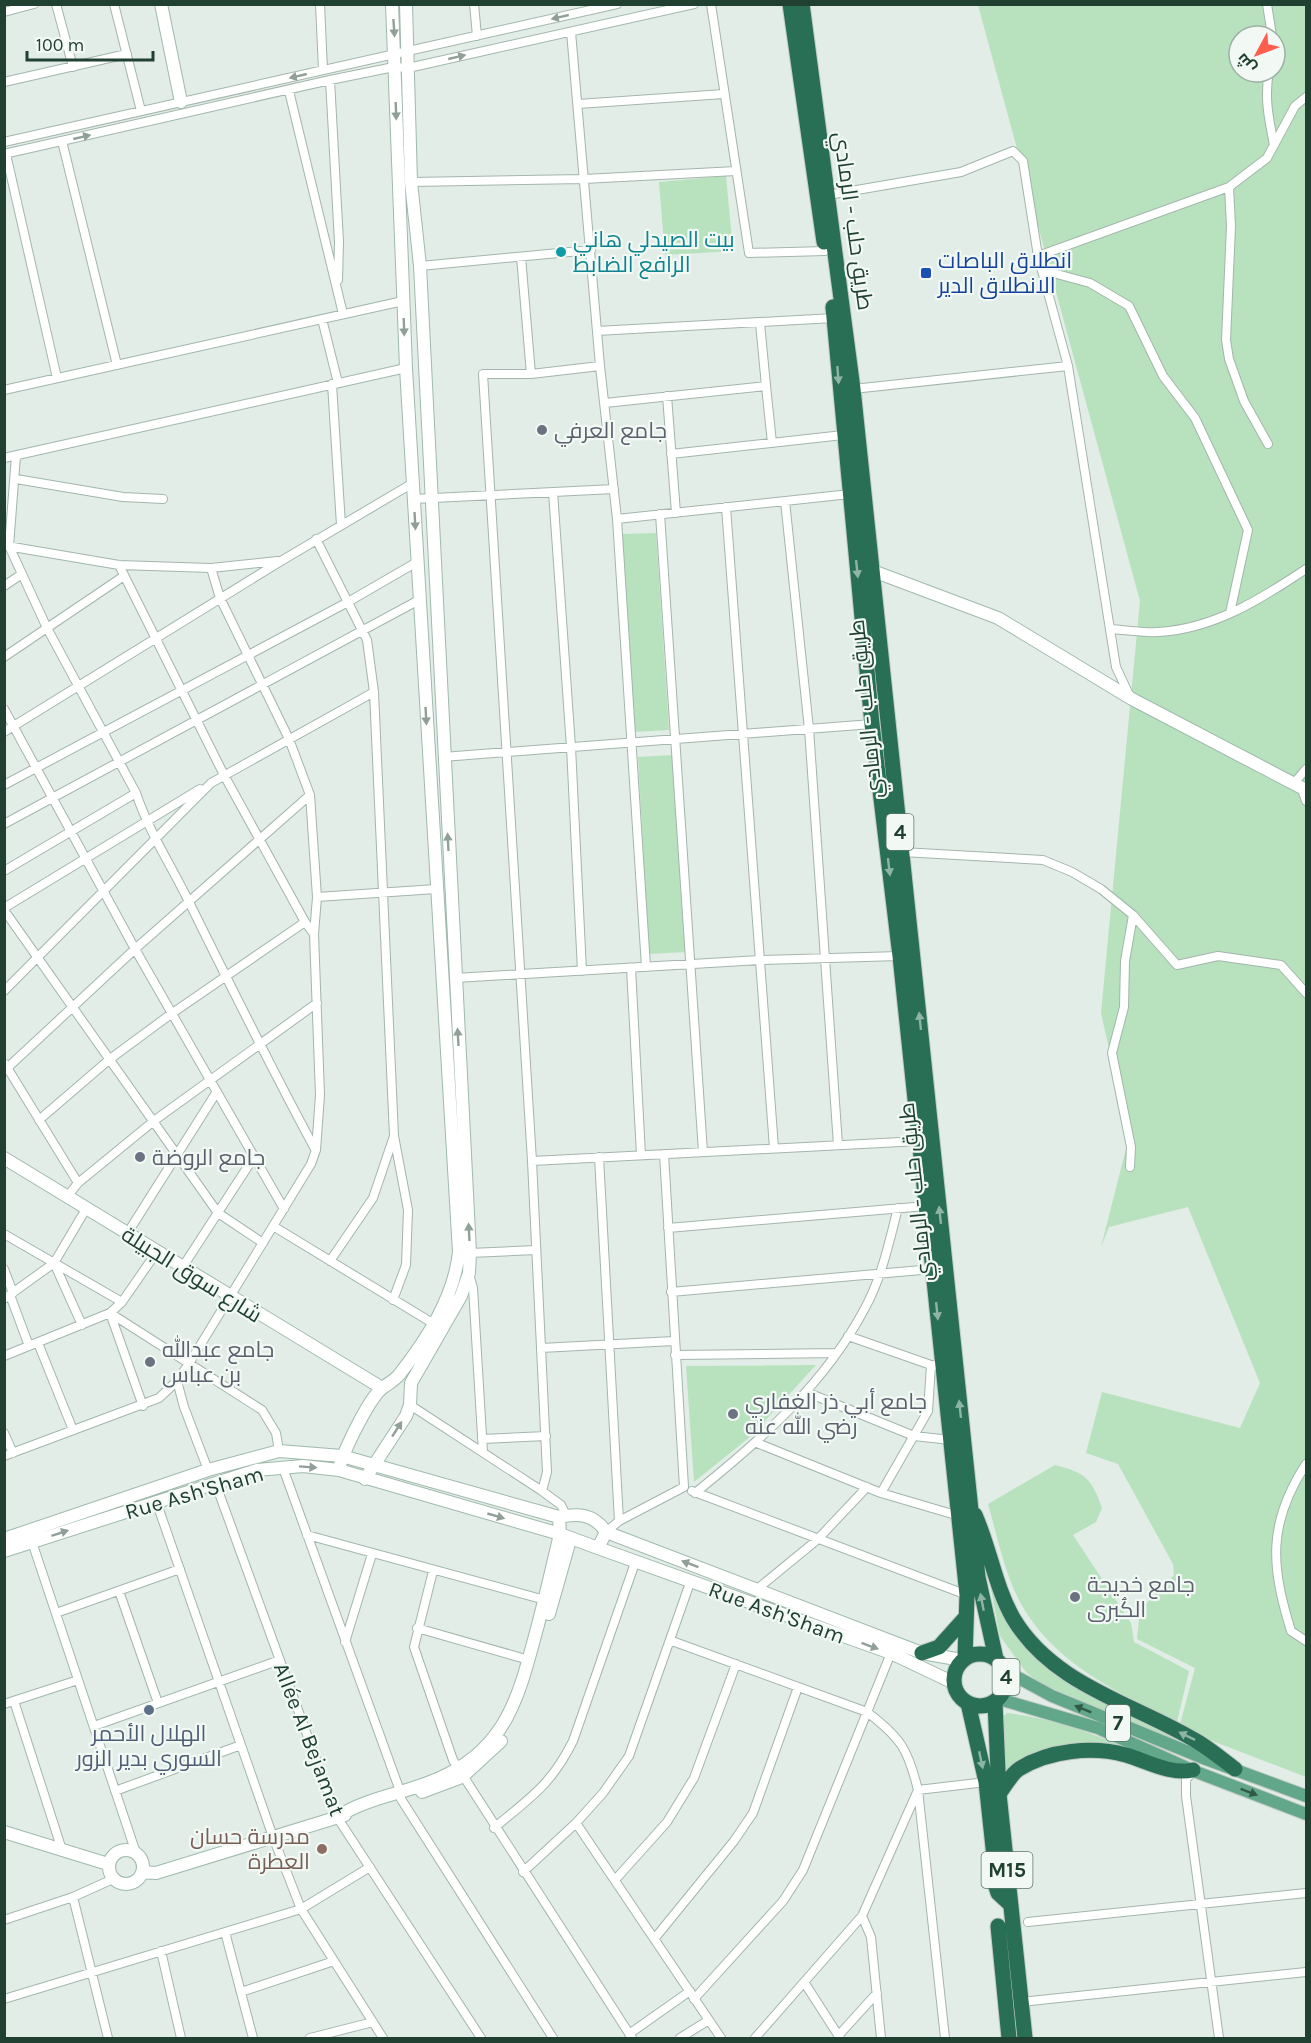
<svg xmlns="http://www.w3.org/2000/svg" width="1311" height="2043" viewBox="0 0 1311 2043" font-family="Karla,Cairo,sans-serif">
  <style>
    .green { fill: #b8e1bd; fill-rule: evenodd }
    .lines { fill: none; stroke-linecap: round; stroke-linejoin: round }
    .street-casing { stroke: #a3b6ac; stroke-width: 10 }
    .secondary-casing { stroke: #9fbaac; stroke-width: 14 }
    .primary-casing { stroke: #c1cac6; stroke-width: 14 }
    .highway-casing { stroke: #c1cac6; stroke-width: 17 }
    .street { stroke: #fff; stroke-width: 8 }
    .secondary { stroke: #fff; stroke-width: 12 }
    .primary { stroke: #62a78a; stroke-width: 12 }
    .highway { stroke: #296f55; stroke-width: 15 }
    .oneway { fill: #90a098 }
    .oneway2 { fill: #8eb4a5 }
    .oneway3 { fill: #305a48 }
    .culture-dot { fill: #0f9aa8; stroke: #f2f9f5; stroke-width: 2 }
    .transit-dot { fill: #1a4fb4; stroke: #f2f9f5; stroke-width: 2 }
    .worship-dot { fill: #6b7280; stroke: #f2f9f5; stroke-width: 2 }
    .service-dot { fill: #5c6f8a; stroke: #f2f9f5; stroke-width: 2 }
    .education-dot { fill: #8d6e63; stroke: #f2f9f5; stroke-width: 2 }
    .labels { text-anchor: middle; stroke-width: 4.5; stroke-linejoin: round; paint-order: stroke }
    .shield { fill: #f2f9f5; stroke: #5f786c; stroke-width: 1.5 }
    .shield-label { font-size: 21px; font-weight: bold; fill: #204032 }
    .street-label { font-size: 22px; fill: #204032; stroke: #f2f9f5 }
    .culture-label { font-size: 22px; fill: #0d838f; stroke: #f2f9f5; text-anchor: start }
    .transit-label { font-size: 22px; fill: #164399; stroke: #f2f9f5; text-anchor: start }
    .worship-label { font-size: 22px; fill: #5b616d; stroke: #f2f9f5; text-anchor: start }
    .service-label { font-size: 22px; fill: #4e5e75; stroke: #f2f9f5 }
    .education-label { font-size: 22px; fill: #785e54; stroke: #f2f9f5; text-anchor: end }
  </style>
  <rect width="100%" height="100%" fill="#e1ede6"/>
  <path class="green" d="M978,5H1306V1777L1179,1728L1195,1668L1137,1639L1140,1610L1174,1575L1173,1564L1118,1464L1086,1453L1102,1392L1240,1428L1260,1383L1188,1207L1109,1227L1101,1247L1129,1137L1101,1013L1140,601ZM1239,36H1275V72H1239Z
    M726,176L733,251L665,255L659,182Z
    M656,533L669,730L633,732L622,534Z
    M672,755L685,952L649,954L638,757Z
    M816,1365L751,1436L694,1482L686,1366Z
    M1055,1465C1086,1473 1091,1478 1102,1508L1096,1522L1073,1535L1131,1623L1134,1642L1189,1671L1177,1722C1117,1692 1051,1662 1019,1600C1004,1571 997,1535 988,1504Z
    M982,1543L1003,1609L1080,1689L1195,1749L1082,1703L1036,1680L1026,1672L1000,1636Z
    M1007,1713C1059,1719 1109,1740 1157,1760C1141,1755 1124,1748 1108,1745C1068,1736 1036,1762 1004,1781L1003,1717Z"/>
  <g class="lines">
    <defs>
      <path id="street" d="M56,4L73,67
        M114,4L141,111
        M320,4L323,70
        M474,4L477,36
        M711,4L749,253L825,251
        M1267,4L1272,36
        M4,12L34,4
        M571,32L600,366L617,519L646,967
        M1269,72C1264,97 1269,120 1274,145
        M330,80L339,242L338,280
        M4,82L127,54
        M289,91L343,314
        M578,104L724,94
        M62,141L117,365
        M4,142L617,4
        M4,154L330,80L394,67L408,68L694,4
        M6,154L57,378
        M411,182L584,179L736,171
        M1229,187L1231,226L1226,340L1229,359L1244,401L1268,444
        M828,195L961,172L1013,151L1023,161L1038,256
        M521,257L531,374
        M420,266L591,250
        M1042,270L1090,283L1129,306L1163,376L1195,418L1248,530L1230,613
        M322,319L338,383
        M597,331L834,318
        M332,384L341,525
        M766,386L772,443
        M853,389L1068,366
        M4,390L403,301
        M667,396L676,513
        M605,403L766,386L760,323
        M671,454L843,435
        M16,456L9,546L47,628L136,793
        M4,458L406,368
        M16,479L123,497L163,499
        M553,492L571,747L582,971
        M413,499L614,489
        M785,501L809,729L838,1145
        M726,507L774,1148
        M660,514L703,1152
        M617,519L850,494
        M316,539L367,640L374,692L394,1136L373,1198L330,1261
        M7,546L119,565L211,568L277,561
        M119,565L224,775L305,922L314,934
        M4,586L22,574
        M1111,629C1126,630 1143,633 1158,632C1214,629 1261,599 1306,569
        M4,657L124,576
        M1131,699L1116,667L1068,366L1038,256L1229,187L1267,158L1295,106L1306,97
        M4,709L135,949L284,1209
        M4,732L281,561L413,483
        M443,757L872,724
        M1295,782L1306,769
        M4,785L348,602L417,562
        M1301,786L1306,801
        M4,824L419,600
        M902,852L1043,860L1072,872L1101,889L1133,915L1177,965L1218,956L1281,965L1306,993
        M4,871L136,793C149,832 172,867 190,904C231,987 271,1068 315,1149
        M317,897L436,889
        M4,908L200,789
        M4,910L218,1213L263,1243
        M631,968L641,1155
        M455,978L760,960L900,956
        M4,991L211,783L374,692
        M5,1064L78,1183
        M4,1071L135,949L310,795
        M39,1120L110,1059L171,1014L305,922
        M599,1157L619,1521L606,1532
        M532,1161L920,1141
        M1130,1167L1131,1147L1112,1053L1124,1007L1125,961L1133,915
        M67,1197L78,1183L155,1120L317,1003
        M273,1226L434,1324
        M668,1228L926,1206
        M4,1234L122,1302
        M127,1234L216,1093
        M470,1253L536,1250
        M54,1263L82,1325
        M182,1268L254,1157
        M4,1269L13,1293
        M469,1274L473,1288L483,1452
        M671,1292L933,1269
        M10,1295L29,1346
        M4,1299L54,1263L86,1209
        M393,1300L406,1265L408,1210L394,1136
        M848,1336L931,1365
        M38,1343L73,1430
        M541,1348L674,1341
        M675,1355L836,1353
        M4,1356L110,1313L122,1302L156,1253
        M177,1381L184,1407L208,1470
        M806,1392L914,1436L951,1440
        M410,1405L542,1491L561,1505L566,1515
        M143,1406L110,1313L262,1410L276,1433L279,1451
        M4,1433L13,1453
        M482,1439L546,1436
        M757,1443L881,1493L959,1516
        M4,1456L159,1398L177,1381L190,1362L311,1164L316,1150L320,1095L314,934L317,897L310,795L289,739L220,598L211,568
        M1306,1464C1267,1524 1271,1566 1291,1631L1306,1641
        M283,1468L400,1791
        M215,1482L337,1817L481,2038
        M542,1491L547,1472L532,1161L483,374H531L600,366
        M692,1491L967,1595
        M695,1493C761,1440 825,1384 865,1308C882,1277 889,1242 898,1208
        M881,1493L928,1411L931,1365L943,1366
        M156,1501L273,1837L301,1909L383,2038
        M619,1521L684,1487L664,1154
        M307,1535L545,1600
        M32,1542L136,1853
        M433,1571L414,1647L453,1760L632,2038
        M756,1590L817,1540L867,1487
        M119,1591L158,1703
        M56,1613L180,1569
        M417,1628L529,1660
        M672,1641L867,1712C901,1738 908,1749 918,1790L945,2038
        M345,1642L372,1554
        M14,1701L62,1850
        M4,1704L78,1680
        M94,1726L280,1660
        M1194,1771L1186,1779V1796L1219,2038
        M115,1791L241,1745
        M401,1799L553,2038
        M576,1823L721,2038
        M494,1828C531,1797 551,1785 573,1741L636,1560
        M523,1872L576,1823L603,1793L629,1756L691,1580
        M615,1880L667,1822L694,1778L736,1664
        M73,1897L108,2038
        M862,1916L871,1937L881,2038
        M4,1920L73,1897L113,1879
        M1028,1922L1306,1893
        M225,1932L253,2038
        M655,1938L734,1841L753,1813L798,1687
        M161,1951L181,2038
        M804,1982L840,2038
        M241,1992L334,1961
        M4,1999L301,1909L370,1867
        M694,1999L783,1901L803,1870L891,1653
        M1021,2002L1306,1972
        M629,2034L690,1991
        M838,2036L877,1993
        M310,2038L373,2022
        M680,2038L709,2020
        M755,2038L862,1916L918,1790L986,1782"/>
      <path id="secondary" d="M161,4L181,102
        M873,571L998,618L1132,699L1306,790
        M4,1158L382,1388
        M339,1470C342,1453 368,1401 381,1389C387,1384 394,1381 399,1375C427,1339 454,1298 459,1252L406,368L392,4
        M365,1479L406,1416L410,1405L411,1383L461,1296L469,1273L470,1253L420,266L411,182L406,4
        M606,1532L922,1653L962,1660
        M4,1539L208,1470L279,1451L342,1456L559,1517
        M598,1548L891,1653L954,1683
        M4,1551L257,1470L303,1466L339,1470L560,1534L598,1548L606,1532C594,1514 579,1513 559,1517L560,1534C552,1568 544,1603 535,1636C519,1695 507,1744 448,1774C413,1793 371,1795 337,1817
        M549,1614L570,1540
        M422,1792L462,1777L501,1741
        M4,1832L108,1864
        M109 1867a17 17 0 1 1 34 0a17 17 0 1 1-34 0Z
        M143,1872L156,1873L345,1815"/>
      <path id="primary" d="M1004,1670L1052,1696L1203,1758L1306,1796
        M999,1699L1098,1728L1194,1771L1306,1814"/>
      <path id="highway" d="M790,4L824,242
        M802,4L853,389L978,1577L996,1659
        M833,307L872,724L900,956L967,1595L965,1658
        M975,1515C990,1549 995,1586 1013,1618C1053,1686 1136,1704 1198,1742C1211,1750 1223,1760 1235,1769
        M922,1653L939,1647L966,1617
        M954 1680a26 26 0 1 1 52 0a26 26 0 1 1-52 0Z
        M995,1702L999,1794L1025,2038
        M968,1703L986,1782L995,1866V1884L998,1893L1011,1905
        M999,1794C1005,1786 1011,1774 1019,1769C1049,1750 1093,1746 1126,1755C1147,1761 1170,1775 1193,1770
        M998,1926L1009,2038"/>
    </defs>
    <use href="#street" class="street-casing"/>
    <use href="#secondary" class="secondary-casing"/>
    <use href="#primary" class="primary-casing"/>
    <use href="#highway" class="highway-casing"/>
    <use href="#street" class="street"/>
    <use href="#secondary" class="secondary"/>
    <use href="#primary" class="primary"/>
    <use href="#highway" class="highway"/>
  </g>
  <defs><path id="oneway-solid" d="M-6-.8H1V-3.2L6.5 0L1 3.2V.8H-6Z" transform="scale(1.5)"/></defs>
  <g class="oneway">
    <use href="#oneway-solid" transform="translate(560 17) rotate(167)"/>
    <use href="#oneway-solid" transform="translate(394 28) rotate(86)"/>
    <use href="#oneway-solid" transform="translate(457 57) rotate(-13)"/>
    <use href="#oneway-solid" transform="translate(298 76) rotate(167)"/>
    <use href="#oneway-solid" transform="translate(396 111) rotate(88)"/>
    <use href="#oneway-solid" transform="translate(82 137) rotate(-13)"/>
    <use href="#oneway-solid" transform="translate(404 327) rotate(88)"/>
    <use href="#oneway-solid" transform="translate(415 521) rotate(87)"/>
    <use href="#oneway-solid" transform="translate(426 716) rotate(87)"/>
    <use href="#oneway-solid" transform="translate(448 842) rotate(-93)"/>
    <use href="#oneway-solid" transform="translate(458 1037) rotate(-93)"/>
    <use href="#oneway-solid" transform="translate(469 1232) rotate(-93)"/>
    <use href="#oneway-solid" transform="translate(397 1429) rotate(-57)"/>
    <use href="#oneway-solid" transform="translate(308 1467) rotate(4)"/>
    <use href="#oneway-solid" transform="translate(496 1516) rotate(16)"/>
    <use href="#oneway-solid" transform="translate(60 1533) rotate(-18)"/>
    <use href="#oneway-solid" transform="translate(690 1564) rotate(-159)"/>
    <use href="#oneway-solid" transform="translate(870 1646) rotate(20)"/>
  </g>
  <g class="oneway2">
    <use href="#oneway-solid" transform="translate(838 375) rotate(86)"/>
    <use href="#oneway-solid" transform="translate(857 569) rotate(84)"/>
    <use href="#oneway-solid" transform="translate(889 867) rotate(83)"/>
    <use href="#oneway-solid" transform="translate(920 1021) rotate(-96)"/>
    <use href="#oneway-solid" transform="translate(940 1215) rotate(-96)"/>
    <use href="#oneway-solid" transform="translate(937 1311) rotate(84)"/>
    <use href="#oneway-solid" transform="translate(960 1409) rotate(-96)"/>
    <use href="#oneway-solid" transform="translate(982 1602) rotate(-101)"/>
    <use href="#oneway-solid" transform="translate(1187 1736) rotate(-154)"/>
    <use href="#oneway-solid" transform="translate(981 1760) rotate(78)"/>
  </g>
  <g class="oneway3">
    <use href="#oneway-solid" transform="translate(1083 1709) rotate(-158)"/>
    <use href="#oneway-solid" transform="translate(1249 1792) rotate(21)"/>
  </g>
  <circle class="culture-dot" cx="561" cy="252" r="6"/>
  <rect class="transit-dot" x="920" y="267" width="12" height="12" rx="3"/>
  <g class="worship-dot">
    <circle cx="542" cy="430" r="6"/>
    <circle cx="140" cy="1157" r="6"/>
    <circle cx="150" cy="1362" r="6"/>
    <circle cx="733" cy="1414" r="6"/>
    <circle cx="1075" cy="1597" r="6"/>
  </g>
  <circle class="service-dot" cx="149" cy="1710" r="6"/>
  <circle class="education-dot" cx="322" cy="1849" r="6"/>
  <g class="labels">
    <g class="shield">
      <rect x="886.5" y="814" width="27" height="36" rx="4.5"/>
      <rect x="992.5" y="1659" width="27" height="36" rx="4.5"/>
      <rect x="1106" y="1705" width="24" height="36" rx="4.5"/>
      <rect x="981.5" y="1852" width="51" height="36" rx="4.5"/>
    </g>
    <g class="shield-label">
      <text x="900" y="839">4</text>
      <text x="1006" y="1684">4</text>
      <text x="1118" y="1730">7</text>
      <text x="1007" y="1877">M15</text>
    </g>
    <g class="street-label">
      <text transform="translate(854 221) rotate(82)" y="8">طريق حلب - الرمادي</text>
      <text transform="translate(865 709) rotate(-96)" y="8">طريق حلب - الرمادي</text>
      <text transform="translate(915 1192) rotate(-96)" y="8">طريق حلب - الرمادي</text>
      <text transform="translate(192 1274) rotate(32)" y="8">شارع سوق الجبيلة</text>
      <text transform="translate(194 1492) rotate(-16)" y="8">Rue Ash'Sham</text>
      <text transform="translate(777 1612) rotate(20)" y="8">Rue Ash'Sham</text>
      <text transform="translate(310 1739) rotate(69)" y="8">Allée Al Bejamat</text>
    </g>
    <g class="culture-label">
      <text x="573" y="247">بيت الصيدلي هاني<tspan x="573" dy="25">الرافع الضابط</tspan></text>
    </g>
    <g class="transit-label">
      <text x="938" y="268">انطلاق الباصات<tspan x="938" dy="25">الانطلاق الدير</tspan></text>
    </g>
    <g class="worship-label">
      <text x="554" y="438">جامع العرفي</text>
      <text x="152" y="1165">جامع الروضة</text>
      <text x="162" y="1357">جامع عبدالله<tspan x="162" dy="25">بن عباس</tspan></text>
      <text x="745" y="1409">جامع أبي ذر الغفاري<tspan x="745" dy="25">رضي الله عنه</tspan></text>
      <text x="1087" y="1592">جامع خديجة<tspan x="1087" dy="25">الكُبرى</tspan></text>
    </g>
    <g class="service-label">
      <text x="149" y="1741">الهلال الأحمر<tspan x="149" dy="25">السوري بدير الزور</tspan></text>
    </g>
    <g class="education-label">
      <text x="310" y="1844">مدرسة حسان<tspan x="310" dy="25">العطرة</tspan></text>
    </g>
  </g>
  <rect width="1311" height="2043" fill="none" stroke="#204032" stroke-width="12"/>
  <g transform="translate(1257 54) rotate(229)"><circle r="28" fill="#f2f9f5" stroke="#9eafa7" stroke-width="1.5"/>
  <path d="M0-4.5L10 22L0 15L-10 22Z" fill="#ff5d4e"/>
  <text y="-9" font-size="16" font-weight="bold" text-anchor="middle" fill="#204032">ش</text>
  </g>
  <path d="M27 51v9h126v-9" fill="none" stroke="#204032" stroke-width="3"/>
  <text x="36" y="51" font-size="18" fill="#204032" stroke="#f2f9f5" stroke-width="4.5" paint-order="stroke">100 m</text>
</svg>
